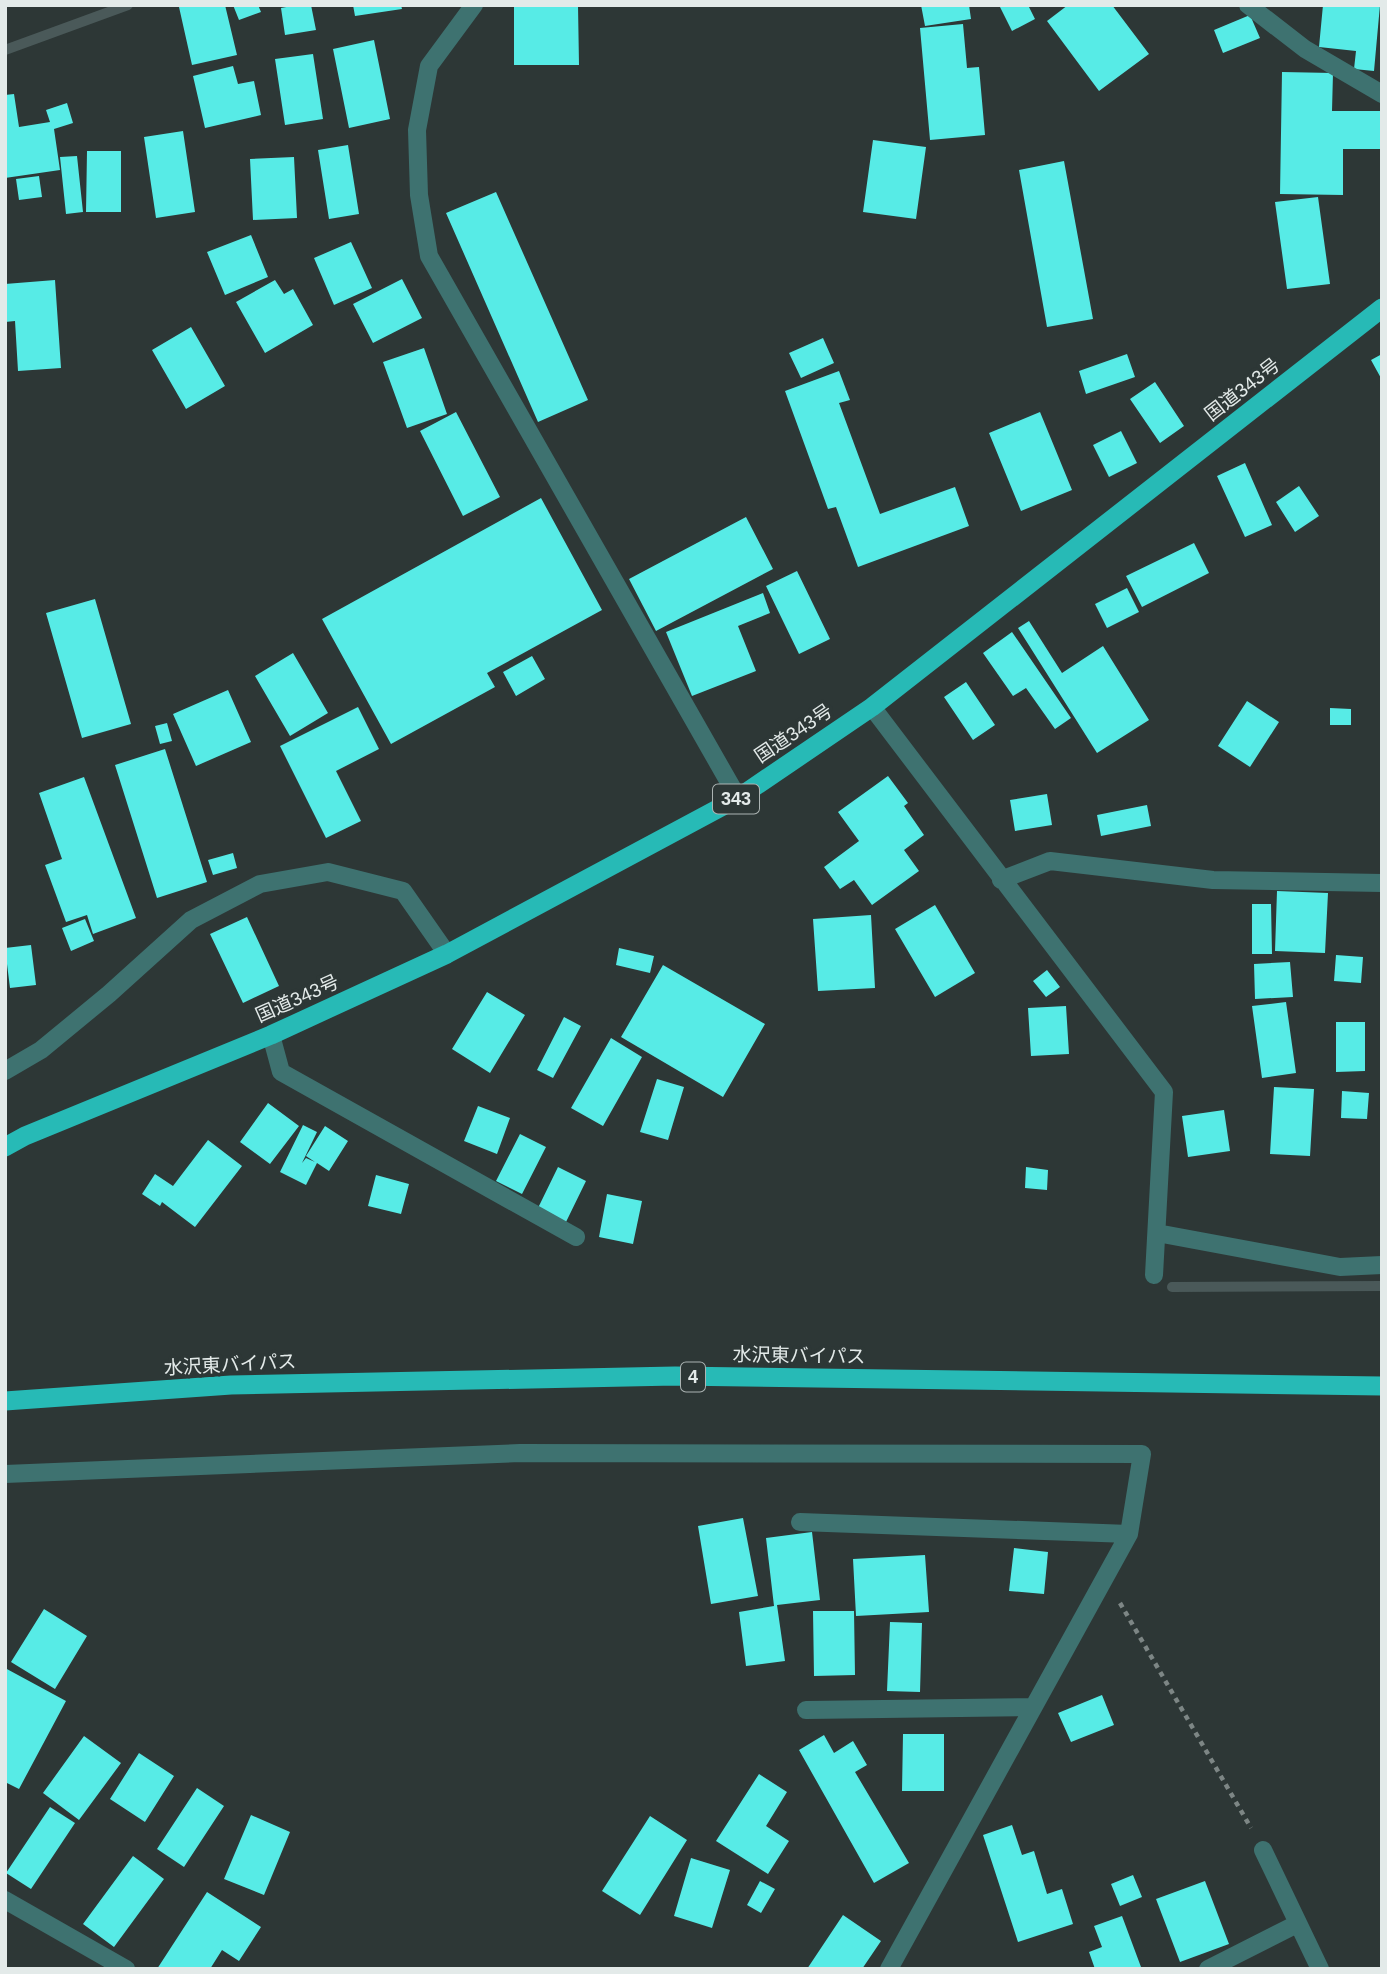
<svg xmlns="http://www.w3.org/2000/svg" width="1387" height="1974" viewBox="0 0 1387 1974" font-family="Arial,'Noto Sans JP',sans-serif">
  <style>
    .lines { fill: none; stroke-linecap: round; stroke-linejoin: round }
    .stream { stroke: #4a5959; stroke-width: 10 }
    .building { fill: #57ebe6 }
    .path { stroke: #7d8685; stroke-width: 4.5; stroke-dasharray: 5 5; stroke-linecap: butt }
    .minor { stroke: #3e7270; stroke-width: 18 }
    .tertiary { stroke: #3e7270; stroke-width: 18 }
    .trunk { stroke: #27bab6; stroke-width: 19 }
    .labels { text-anchor: middle; stroke-width: 7; stroke-linejoin: round; paint-order: stroke }
    .shield { fill: #2d3736; stroke: #acb4b3; stroke-width: 2 }
    .shield-label { font-size: 18px; font-weight: bold; fill: #e3eae9 }
    .street-label { font-size: 19px; fill: #e3eae9; stroke: #2d3736 }
  </style>
  <rect width="100%" height="100%" fill="#2d3736"/>
  <g class="lines">
    <path class="stream" d="M5,50L128,5
      M1172,1287L1382,1286"/>
  </g>
  <path class="building" d="M187,5H225L237,55L192,65L179,7Z
    M233,5H258L261,12L239,20Z
    M297,5H311L316,30L285,35L281,8Z
    M353,5H401L402,9L355,16Z
    M514,5H578L579,65H514Z
    M921,5H969L971,19L925,26Z
    M999,5H1028L1035,19L1012,31Z
    M1068,5H1112L1149,54L1099,91L1047,21Z
    M1323,5H1380L1374,71L1354,69L1356,51L1319,47Z
    M1250,15L1260,38L1223,53L1214,30Z
    M963,24L967,68L979,67L985,135L930,140L920,28Z
    M374,40L390,119L349,128L333,49Z
    M313,54L323,119L285,125L275,59Z
    M233,66L238,84L254,81L261,115L205,128L193,76Z
    M1282,72L1333,73L1332,111H1382V149H1343V195L1280,194Z
    M14,94L19,127L50,122L46,110L67,103L73,123L54,129L60,170L5,178V95Z
    M183,131L195,212L156,218L144,137Z
    M873,140L926,147L916,219L863,212Z
    M348,145L359,214L329,219L318,150Z
    M87,151H121V212H86Z
    M77,156L83,212L66,214L60,157Z
    M294,157L297,218L253,220L250,159Z
    M1064,161L1093,319L1047,327L1019,170Z
    M39,176L42,197L19,200L16,179Z
    M496,192L588,400L538,422L446,213Z
    M1318,197L1330,284L1287,289L1275,202Z
    M251,235L268,277L225,295L207,252Z
    M351,242L372,288L334,305L314,258Z
    M402,279L422,318L373,343L353,304Z
    M55,280L61,368L18,371L15,321L5,322V284Z
    M275,280L284,294L293,289L313,325L265,353L236,302Z
    M191,327L225,386L186,409L152,350Z
    M823,338L834,363L801,378L789,353Z
    M424,348L447,414L407,428L383,362Z
    M1127,354L1135,377L1086,394L1079,371Z
    M1382,354V380L1371,360Z
    M839,371L850,400L839,403L880,514L955,487L969,526L858,567L836,507L828,509L785,391Z
    M1155,382L1184,426L1160,443L1130,399Z
    M456,412L500,497L463,516L420,431Z
    M1040,412L1072,490L1021,511L989,433Z
    M1121,431L1137,463L1109,477L1093,445Z
    M1245,463L1272,525L1245,537L1217,476Z
    M1299,486L1319,516L1295,532L1276,502Z
    M541,498L602,610L487,673L495,687L391,744L322,619Z
    M746,517L773,569L656,631L629,579Z
    M1194,543L1209,573L1142,607L1126,576Z
    M797,571L830,639L799,654L766,586Z
    M1127,588L1139,612L1107,628L1095,604Z
    M763,593L770,613L738,626L756,671L692,696L666,632Z
    M95,599L131,724L82,738L46,613Z
    M1029,621L1062,673L1103,646L1149,720L1097,753L1018,628Z
    M1012,632L1071,718L1055,729L1026,688L1013,696L983,653Z
    M293,653L328,713L290,736L255,676Z
    M532,656L545,679L516,696L503,672Z
    M966,682L995,725L973,740L944,697Z
    M228,690L251,742L196,766L173,714Z
    M1247,701L1279,722L1250,767L1218,746Z
    M358,707L379,749L336,771L361,821L326,838L280,746Z
    M1330,708L1351,709V725H1330Z
    M167,723L172,741L160,744L155,726Z
    M165,749L207,882L157,898L115,765Z
    M888,776L908,803L904,806L924,835L904,850L919,871L872,905L854,880L840,889L824,867L859,841L838,812Z
    M84,777L136,918L93,934L87,915L66,922L45,865L62,859L39,793Z
    M1047,794L1052,825L1015,831L1010,800Z
    M1147,805L1151,826L1101,836L1097,815Z
    M233,853L237,868L213,875L208,860Z
    M1277,891L1328,893L1325,953L1275,951Z
    M1252,904H1271L1272,954H1252Z
    M935,905L975,973L935,997L895,929Z
    M871,915L875,988L818,991L813,919Z
    M247,917L279,986L243,1003L210,934Z
    M85,919L94,941L71,951L62,928Z
    M31,945L36,985L10,988L5,948Z
    M619,948L654,956L650,973L616,965Z
    M1336,955L1363,957L1361,983L1334,981Z
    M1290,962L1293,997L1255,999L1254,964Z
    M663,965L765,1024L723,1097L621,1037Z
    M1047,970L1060,987L1046,997L1033,981Z
    M487,992L525,1015L490,1073L452,1049Z
    M1286,1002L1296,1073L1262,1078L1252,1006Z
    M1066,1006L1069,1054L1031,1056L1028,1008Z
    M564,1017L581,1026L553,1078L537,1070Z
    M1336,1022H1365V1071L1336,1072Z
    M611,1038L642,1057L603,1126L571,1108Z
    M657,1079L684,1087L668,1140L640,1132Z
    M1274,1087L1314,1089L1310,1156L1270,1154Z
    M1342,1091L1369,1093L1367,1119L1341,1118Z
    M268,1103L299,1126L270,1164L240,1142Z
    M478,1106L510,1118L497,1154L464,1141Z
    M1224,1110L1230,1151L1188,1157L1182,1116Z
    M303,1125L317,1132L302,1163L306,1158L315,1162L306,1156L325,1126L348,1141L329,1171L317,1163L306,1185L280,1172Z
    M520,1134L546,1147L522,1194L496,1181Z
    M208,1140L242,1166L195,1227L162,1202L160,1206L142,1194L155,1174L173,1186Z
    M558,1167L586,1181L566,1222L538,1208Z
    M1026,1167L1048,1170L1047,1190L1025,1188Z
    M376,1175L409,1184L401,1214L368,1206Z
    M607,1194L642,1201L633,1244L599,1237Z
    M743,1518L758,1596L711,1604L698,1526Z
    M812,1532L820,1600L777,1605L785,1661L746,1666L739,1612L774,1606L766,1538Z
    M1014,1548L1048,1552L1044,1594L1009,1591Z
    M925,1555L929,1612L856,1616L853,1559Z
    M44,1609L87,1636L55,1689L11,1662Z
    M813,1611H854L855,1675L814,1676Z
    M890,1622L922,1623L920,1692L887,1691Z
    M5,1668L66,1701L19,1789L5,1782Z
    M1102,1695L1114,1725L1071,1742L1058,1713Z
    M903,1734H944V1791H902Z
    M824,1735L834,1753L853,1741L867,1765L855,1772L909,1863L874,1883L799,1750Z
    M84,1736L121,1763L79,1820L43,1793Z
    M139,1753L174,1776L145,1822L110,1799Z
    M759,1774L787,1792L766,1826L789,1841L768,1874L716,1841Z
    M197,1788L224,1806L184,1867L157,1849Z
    M50,1807L75,1823L31,1889L6,1873Z
    M251,1815L290,1832L264,1895L224,1879Z
    M650,1816L687,1840L640,1915L602,1891Z
    M1012,1825L1022,1855L1034,1851L1047,1894L1062,1889L1073,1924L1018,1942L983,1835Z
    M133,1856L164,1879L114,1947L83,1924Z
    M691,1858L730,1870L712,1928L674,1916Z
    M1133,1875L1142,1897L1120,1906L1111,1884Z
    M760,1881L775,1889L761,1913L747,1905Z
    M1205,1881L1229,1944L1180,1962L1156,1899Z
    M207,1892L261,1927L239,1961L222,1950L210,1969H157Z
    M843,1915L881,1941L862,1969H807Z
    M1122,1916L1141,1967L1095,1969L1089,1952L1102,1947L1094,1926Z"/>
  <g class="lines">
    <path class="path" d="M1120,1603L1251,1828"/>
    <path class="minor" d="M474,5L429,66L417,130L419,195L429,256L738,798
      M1248,5L1305,49L1382,94
      M872,707L1164,1092L1154,1275
      M1001,880L1050,861L1213,880L1382,883
      M271,1035L281,1072L576,1237
      M1157,1233L1340,1267L1382,1265
      M5,1474L520,1453L1142,1454L1129,1534L889,1969
      M800,1522L1129,1534
      M806,1710L1033,1707
      M1263,1850L1320,1969
      M5,1900L126,1969
      M1208,1969L1297,1924"/>
    <path class="tertiary" d="M5,1071L41,1050L109,994L191,920L260,884L328,872L403,891L447,954"/>
    <path class="trunk" d="M5,1147L25,1136L271,1035L447,954L738,798L872,707L1382,308
      M5,1401L231,1385L675,1376L1382,1386"/>
  </g>
  <g class="labels">
    <g class="shield">
      <rect x="713" y="784.5" width="46" height="29" rx="5"/>
      <rect x="681" y="1362.5" width="24" height="29" rx="5"/>
    </g>
    <g class="shield-label">
      <text x="736" y="805">343</text>
      <text x="693" y="1383">4</text>
    </g>
    <g class="street-label">
      <text transform="translate(1242 389) rotate(-38)" y="7">国道343号</text>
      <text transform="translate(793 733) rotate(-34)" y="7">国道343号</text>
      <text transform="translate(297 998) rotate(-24)" y="7">国道343号</text>
      <text transform="translate(799 1355) rotate(1)" y="7">水沢東バイパス</text>
      <text transform="translate(230 1364) rotate(-3)" y="7">水沢東バイパス</text>
    </g>
  </g>
  <rect width="1387" height="1974" fill="none" stroke="#e3eae9" stroke-width="14"/>
</svg>
